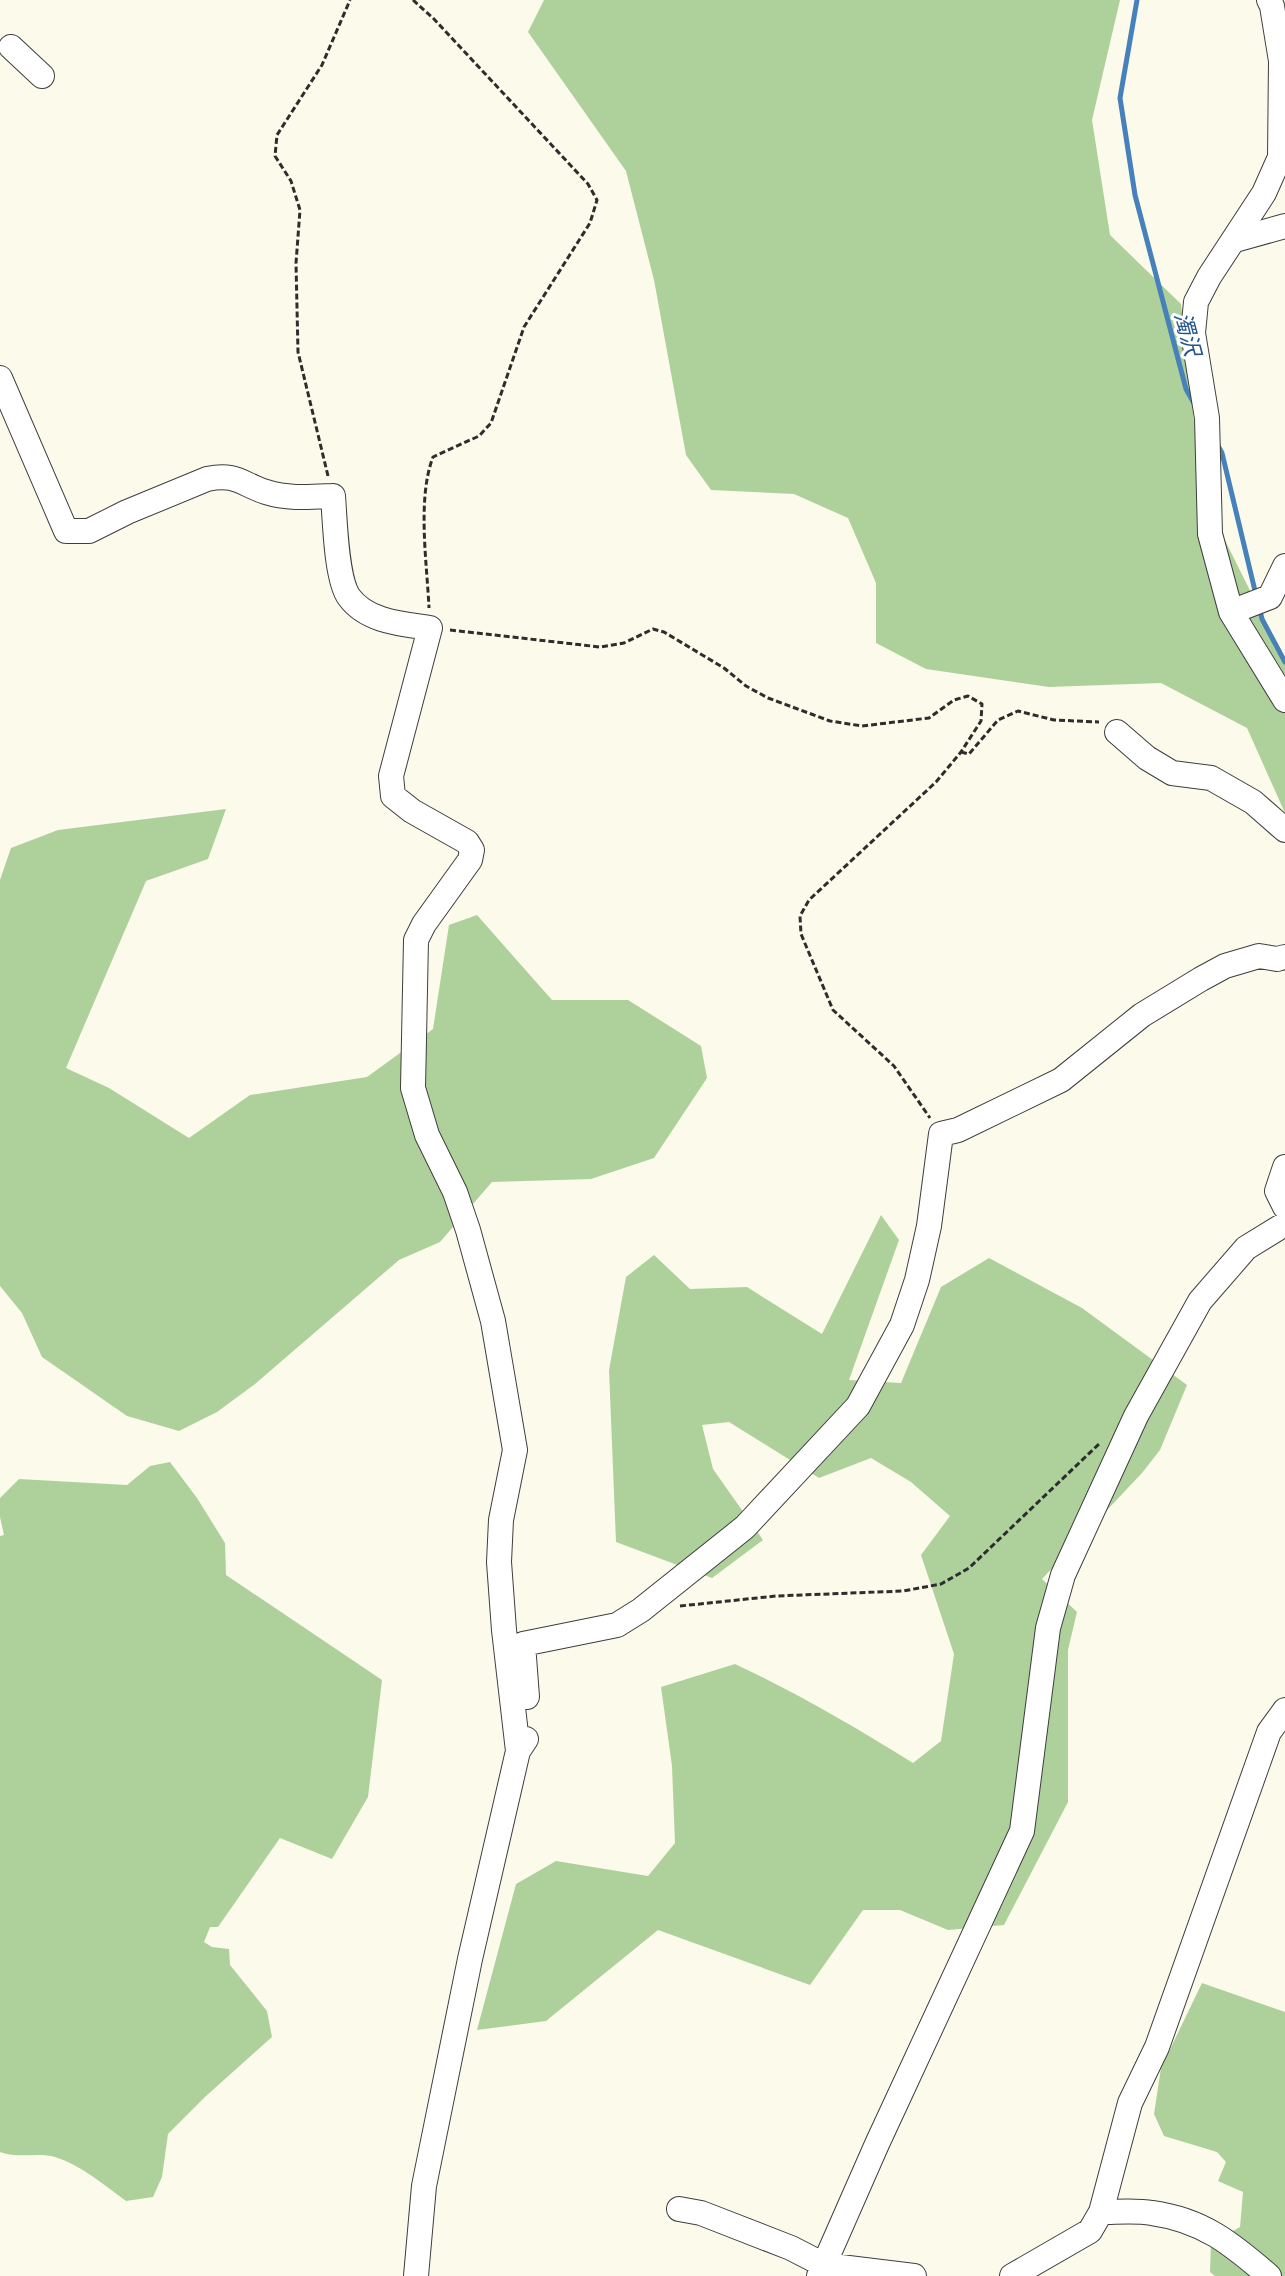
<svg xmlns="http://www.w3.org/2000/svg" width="1285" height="2276" viewBox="0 0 1285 2276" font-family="'IBM Plex Serif','Noto Sans JP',serif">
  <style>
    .forest { fill: #aed19b }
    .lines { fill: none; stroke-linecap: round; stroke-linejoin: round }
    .stream { stroke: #4781bb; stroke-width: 5 }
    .minor-casing { stroke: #3e3e3e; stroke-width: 26 }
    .path { stroke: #2d2d2d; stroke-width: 3; stroke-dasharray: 6 3; stroke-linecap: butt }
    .minor { stroke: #fff; stroke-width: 24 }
    .labels { text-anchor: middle; stroke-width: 6; stroke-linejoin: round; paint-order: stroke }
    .water-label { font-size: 22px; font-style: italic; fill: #25558c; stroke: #fff }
  </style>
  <rect width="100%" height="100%" fill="#fcfbeb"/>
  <path class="forest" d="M544,0H1120L1092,120L1110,235L1181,304L1202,494L1285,661V813L1247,728L1161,683L1049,687L926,669L876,643V583L848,518L794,494L711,490L686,455L654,280L626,171L528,32Z
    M226,809L208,859L146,881L66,1068L109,1088L189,1138L250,1095L367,1077L433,1029L449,925L477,915L552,1000H628L701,1046L707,1078L654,1158L591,1179L492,1182L440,1242L399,1260L255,1384L217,1412L179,1431L127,1416L42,1357L22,1313L0,1286V880L11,848L58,830Z
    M881,1215L899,1240L849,1380L901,1383L941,1287L989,1258L1082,1308L1187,1385L1160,1450L1142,1473L1042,1579L1077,1612L1068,1650V1802L1004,1925L948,1930L900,1910H863L810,1985L658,1930L546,2021L477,2030L516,1884L556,1861L648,1876L675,1843L672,1766L661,1687L735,1664C797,1693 855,1727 913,1763L941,1741L954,1654L921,1555L950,1516L911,1482L871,1458L819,1478L729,1422L702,1425L713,1469L763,1540L712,1578L616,1542L609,1370L626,1277L654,1255L690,1289L747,1287L822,1334Z
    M170,1462L197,1498L225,1543L226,1575L382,1680L368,1797L332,1859L280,1838L218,1927H210L204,1942L212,1947L229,1949L230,1965L267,2011L272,2037L206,2096L168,2134L162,2177L153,2197L126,2201C104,2185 81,2165 55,2157C38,2152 19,2159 0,2152V1536L4,1535L0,1517V1498L19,1479L127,1485L150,1466Z
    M1202,1983L1285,2012V2276H1215L1210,2272L1211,2243L1240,2227L1243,2192L1218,2181L1226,2162L1217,2152L1164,2136L1154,2114L1161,2068Z"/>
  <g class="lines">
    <path class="stream" d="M1137,0L1120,98L1135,195L1186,389L1195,405
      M1217,444L1222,453L1256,595
      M1259,606L1262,619L1285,662"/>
    <defs>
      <path id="minor" d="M1269,0L1272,6L1281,61L1280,157L1264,193L1209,277L1196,302L1193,333L1207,418L1210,534L1231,612L1285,700
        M11,47L42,76
        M1235,240L1285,226
        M0,378L66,531H89L127,512L207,479C237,473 241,484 266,492C288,499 310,497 333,496C335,520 336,579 349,597C367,622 403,624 430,628L391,776L393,796L412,811L467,842L472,850L470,860L424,924L416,940L413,1088L427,1135L455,1192L468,1230L493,1321L515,1450L501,1520L499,1562L504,1630L518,1751
        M1231,612L1270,597L1285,566
        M1117,732L1147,758L1172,773L1211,778L1253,802L1285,830
        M1285,1167L1277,1191L1285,1207
        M527,1697L523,1644L617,1625L641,1610L745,1527L858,1406L902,1325L917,1280L929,1226L941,1134L958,1130L1061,1080L1142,1015L1201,979L1225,966L1259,956L1277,959L1285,957
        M679,2209L701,2213L791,2248L824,2265L914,2276
        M1101,2212C1117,2212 1136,2210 1152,2213C1203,2220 1232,2244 1269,2276
        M416,2276L424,2186L470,1959L518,1751L526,1739
        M819,2276L877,2144L1022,1831L1048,1628L1063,1575L1136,1416L1200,1301L1246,1248L1285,1224
        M1012,2276L1090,2231L1101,2212L1130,2103L1157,2047L1269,1732L1285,1710"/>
    </defs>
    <use href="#minor" class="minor-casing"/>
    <path class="path" d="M413,0L433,18L588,184L597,200L590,223L524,327L491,423L479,436L433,457C417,499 427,563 429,608
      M328,476L298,352L296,263L300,210L291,181L275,156L277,135L322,65L350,0
      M450,630L600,647L624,643L653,629L664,632L724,668L746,686L768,698L830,721L862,726L929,718L954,700L968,696L982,704L981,721L961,752L936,782L809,900L800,916L801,934L833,1010L894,1066L930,1118
      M961,752L969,754L998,720L1018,711L1054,720L1099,722
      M680,1606L776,1596L903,1591L941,1584L969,1568L1100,1443"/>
    <use href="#minor" class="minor"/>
  </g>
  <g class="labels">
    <g class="water-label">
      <text transform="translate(1188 334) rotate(75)" y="8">濁沢</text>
    </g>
  </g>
</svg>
